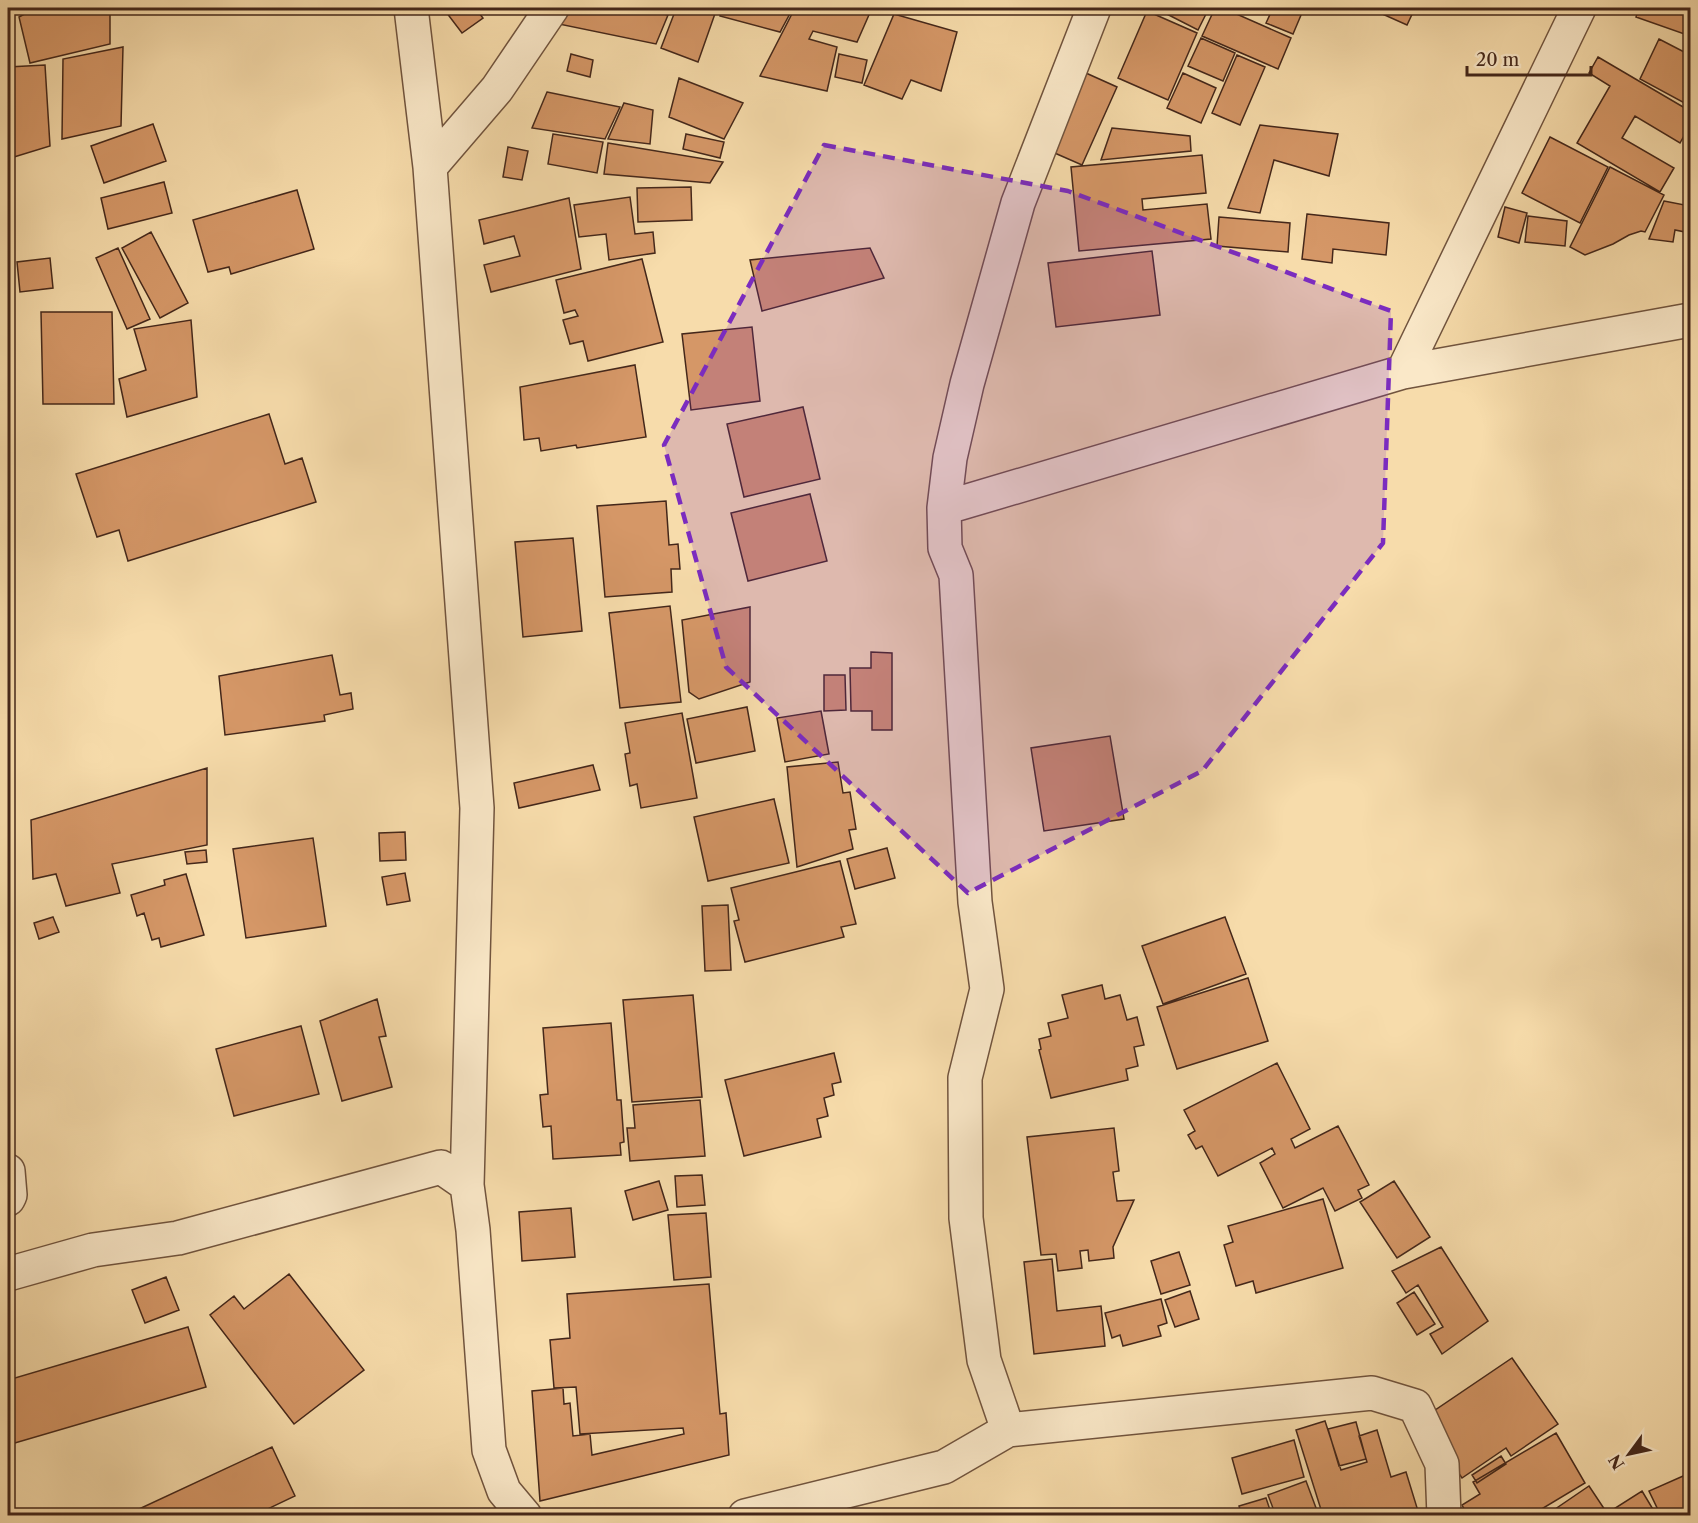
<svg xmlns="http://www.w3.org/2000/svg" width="1698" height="1523" viewBox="0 0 1698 1523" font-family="'Libre Caslon Text',serif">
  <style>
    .building { fill: #d59767; stroke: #44271a; stroke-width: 1.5 }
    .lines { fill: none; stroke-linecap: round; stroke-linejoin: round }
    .minor-casing { stroke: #71543e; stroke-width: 36 }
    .minor { stroke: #fae8c8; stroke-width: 33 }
    .marked { fill: #7b2cbf; fill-opacity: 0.2; stroke: #7b2cbf; stroke-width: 4.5; stroke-dasharray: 12 8; stroke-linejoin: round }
  </style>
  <rect width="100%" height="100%" fill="#f7dcab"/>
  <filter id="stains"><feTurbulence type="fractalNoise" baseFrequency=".00333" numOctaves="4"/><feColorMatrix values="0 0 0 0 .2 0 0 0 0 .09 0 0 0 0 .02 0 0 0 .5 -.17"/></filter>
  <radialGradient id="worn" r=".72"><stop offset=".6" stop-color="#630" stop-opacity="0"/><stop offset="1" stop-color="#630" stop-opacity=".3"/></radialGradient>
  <path class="building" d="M36,8H110V44L30,63L19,17Z
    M443,8H475L483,18L462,33Z
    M559,8H648L654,9V12L668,15L656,44L554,23Z
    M656,8H717L698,62L661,48L674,14Z
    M722,8H793L780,32L720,16Z
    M795,8H872L857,42L813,31L809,39L837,47L827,91L760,76Z
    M1155,8H1209L1198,30Z
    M1215,8H1223L1291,38L1278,69L1202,36Z
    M1273,8H1304L1293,34L1266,23Z
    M1369,8H1415L1407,25Z
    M1639,8H1690V36L1636,17Z
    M1147,11L1197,33L1168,100L1118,78Z
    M894,14L957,32L941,91L911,80L902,99L864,85Z
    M1201,38L1235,53L1223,81L1188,66Z
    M1659,39L1690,55V106L1640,79Z
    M123,47L121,126L62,139L63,59Z
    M571,54L593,60L590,77L567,71Z
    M839,54L867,60L862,83L835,77Z
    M1237,55L1265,67L1240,125L1212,113Z
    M1598,57L1690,111V125L1680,143L1635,116L1622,138L1674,168L1660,192L1577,143L1610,86L1589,73Z
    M45,65L50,146L14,157L8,67Z
    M1077,69L1117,87L1082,165L1041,147Z
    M1183,73L1216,88L1201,123L1167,108Z
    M679,78L743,103L724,139L669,117Z
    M547,92L620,107L605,139L532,128Z
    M624,103L653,110L650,144L608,139Z
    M153,124L166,161L104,183L91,146Z
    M1260,125L1338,134L1329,176L1274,160L1260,213L1228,208Z
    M1112,128L1190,136L1191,151L1101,160Z
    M553,134L603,142L597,173L548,164Z
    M686,134L724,142L720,158L683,149Z
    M1550,137L1608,167L1580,223L1522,193Z
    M608,143L723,162L710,183L604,174Z
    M508,147L528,151L522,180L503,177Z
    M1202,155L1206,193L1142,199L1143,210L1207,204L1211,239L1079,251L1071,167Z
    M1610,167L1664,195L1645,232L1641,231L1629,235L1613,244L1585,255L1570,247Z
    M164,182L172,213L108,229L101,198Z
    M691,187L692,220L638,222L637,188Z
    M297,190L314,249L231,274L229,267L208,272L193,220Z
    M630,197L635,234L653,232L655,253L609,260L606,234L579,237L574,205Z
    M569,198L581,269L491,292L484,265L520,256L514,236L484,244L479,220Z
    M1664,201L1690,206V233L1675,230L1673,242L1649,239Z
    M1505,207L1527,213L1519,243L1498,237Z
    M1307,214L1389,223L1386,255L1333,249L1332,263L1302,259Z
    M1528,216L1567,221L1565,246L1525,242Z
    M1219,217L1290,223L1288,252L1217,246Z
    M151,232L188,303L160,318L122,248Z
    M118,248L150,319L127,329L96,258Z
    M870,248L884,278L762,311L750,260Z
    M1152,251L1160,315L1056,327L1048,263Z
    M50,258L53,288L20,292L17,262Z
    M642,259L663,342L588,361L583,341L570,344L563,320L578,316L575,310L564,313L556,280Z
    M41,312H112L114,404H43Z
    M191,320L197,397L127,417L119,379L146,370L134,329Z
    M752,327L760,401L691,410L682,334Z
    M635,365L646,437L577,448L576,445L541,451L539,438L524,440L520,387Z
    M803,407L820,479L744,497L727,424Z
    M269,414L285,464L302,458L316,502L128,561L119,530L97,537L76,474Z
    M810,494L827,561L748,581L731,513Z
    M666,501L669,545L678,544L680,569H671L672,592L605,597L597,506Z
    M573,538L582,631L523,637L515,542Z
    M670,606L681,702L620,708L609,613Z
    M750,607V682L699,699L689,692L682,620Z
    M871,652L892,653V730H872V711H851L850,668H871Z
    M332,655L340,695L351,693L353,709L324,715L325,721L225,735L219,676Z
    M824,675H845L846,710L824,711Z
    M747,707L755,751L696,763L687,719Z
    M821,711L829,754L785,762L777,718Z
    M682,713L697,798L641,808L637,784L630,786L625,754L630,753L625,723Z
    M1110,736L1124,819L1044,831L1031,748Z
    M838,762L843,793L850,792L856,829L849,830L853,849L797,867L787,767Z
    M593,765L600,790L519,808L514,783Z
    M207,768V845L112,864L120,893L66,906L56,874L33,879L31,820Z
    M774,799L789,863L708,881L694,817Z
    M405,832L406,860L380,861L379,833Z
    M313,838L326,926L246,938L233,849Z
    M887,848L895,878L855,889L847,859Z
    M206,850L207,862L187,864L185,852Z
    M840,861L856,924L841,927L844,937L745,962L734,921L739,920L731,888Z
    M405,873L410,901L387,905L382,877Z
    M186,874L204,935L161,947L159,938L152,940L144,913L137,916L131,895L165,885L164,880Z
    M728,905L731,970L705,971L702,906Z
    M53,917L59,932L39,939L34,923Z
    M1225,917L1246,974L1163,1004L1142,946Z
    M1248,978L1268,1041L1177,1069L1157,1007Z
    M1102,985L1105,999L1120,995L1127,1020L1137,1017L1144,1045L1134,1047L1138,1066L1126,1069L1128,1080L1051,1098L1039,1050L1041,1049L1039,1039L1051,1036L1048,1023L1068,1018L1062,995Z
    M693,995L702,1097L632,1102L623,1000Z
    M377,999L386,1036L379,1037L392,1087L342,1101L320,1021Z
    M611,1023L617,1100H621L624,1142L620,1143L621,1155L553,1159L551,1126L543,1127L540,1095L548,1094L543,1028Z
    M301,1026L319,1094L234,1116L216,1049Z
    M834,1053L841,1082L832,1084L834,1095L824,1098L828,1116L817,1119L821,1137L744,1156L725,1080Z
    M1277,1063L1310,1129L1291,1139L1295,1148L1338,1126L1369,1185L1358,1190L1362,1198L1335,1211L1323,1188L1283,1208L1260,1163L1275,1154L1272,1148L1218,1176L1202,1146L1196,1149L1188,1135L1195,1131L1184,1110Z
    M700,1100L705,1156L630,1161L627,1128H635L633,1105Z
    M1114,1128L1119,1171L1113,1172L1117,1201L1134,1200L1113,1247L1114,1258L1089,1261L1088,1250L1080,1251L1082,1268L1058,1271L1056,1254L1041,1255L1027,1137Z
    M702,1175L705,1205L677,1207L675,1176Z
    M659,1181L668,1210L633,1220L625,1191Z
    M1394,1181L1430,1237L1397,1258L1360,1202Z
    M1323,1199L1343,1268L1256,1293L1253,1281L1236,1286L1224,1245L1233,1242L1228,1226Z
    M571,1208L575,1257L522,1261L519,1212Z
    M706,1213L711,1277L674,1280L668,1215Z
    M1441,1247L1488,1321L1442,1354L1430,1334L1443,1327L1418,1285L1406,1293L1392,1271Z
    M1179,1252L1190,1285L1161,1294L1151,1261Z
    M1052,1259L1057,1311L1101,1306L1105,1346L1034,1354L1024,1262Z
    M289,1274L364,1370L294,1424L210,1315L234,1296L244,1309Z
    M166,1277L179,1310L145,1323L132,1290Z
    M709,1284L720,1414L726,1413L729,1455L540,1501L532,1391L563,1388L564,1404L570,1403L573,1436L590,1434L592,1455L684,1434L683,1428L580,1434L576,1387L554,1388L550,1340L570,1338L567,1294Z
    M1190,1291L1199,1319L1175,1327L1165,1300Z
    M1414,1292L1435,1324L1417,1335L1397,1303Z
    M1161,1299L1167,1323L1158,1326L1161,1336L1123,1346L1120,1335L1112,1338L1105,1313Z
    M188,1327L206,1387L8,1445V1380Z
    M1512,1358L1558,1424L1511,1456L1506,1448L1462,1478L1422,1419Z
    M1325,1421L1341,1470L1367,1462L1359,1436L1377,1430L1391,1477L1406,1472L1418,1511L1405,1516H1323L1296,1430Z
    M1356,1422L1366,1459L1339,1466L1328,1429Z
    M1556,1433L1585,1483L1530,1516H1468L1462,1505L1480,1494L1473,1482Z
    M1294,1440L1304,1477L1242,1494L1232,1458Z
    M272,1447L295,1496L253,1516H124Z
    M1501,1456L1506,1464L1477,1483L1472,1475Z
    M1690,1473V1516H1661L1649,1491Z
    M1306,1481L1319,1516H1276L1268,1495Z
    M1589,1486L1609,1516H1545Z
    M1642,1491L1657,1516H1611L1609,1512Z
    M1266,1498L1272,1516H1242L1239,1506Z"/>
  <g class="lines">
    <defs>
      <path id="minor" d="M411,8L430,167L477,808L467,1185
        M430,167L497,89L552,8
        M1403,372L1579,8
        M944,508L1403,372L1690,320
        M8,1171L10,1195L8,1199
        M8,1274L93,1250L178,1238L441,1167L467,1185L473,1230L489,1450L504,1491L525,1516
        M1008,1430L984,1360L966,1218L965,1078L987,989L975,902L956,575L945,548L944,508L950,458L967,384L1018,203L1094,8
        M745,1516L944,1467L1008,1430L1372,1393L1415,1406L1442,1464L1444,1516"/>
    </defs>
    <use href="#minor" class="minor-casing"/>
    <use href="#minor" class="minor"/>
  </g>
  <path class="marked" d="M824,145L1068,191L1391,311L1383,543L1202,771L968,893L726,667L664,445Z"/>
  <rect width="1698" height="1523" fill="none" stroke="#f7dcab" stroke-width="30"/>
  <rect x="9" y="9" width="1680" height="1505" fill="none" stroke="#44271a" stroke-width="3"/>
  <rect x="15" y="15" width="1668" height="1493" fill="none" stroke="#44271a" stroke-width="1.5"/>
  <g transform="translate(1629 1454) rotate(237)" stroke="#fae8c8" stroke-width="4.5" paint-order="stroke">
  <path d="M0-4.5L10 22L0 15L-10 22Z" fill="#44271a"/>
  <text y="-9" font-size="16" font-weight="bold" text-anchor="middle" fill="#44271a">N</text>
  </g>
  <path d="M1467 66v9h124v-9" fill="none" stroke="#44271a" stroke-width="3"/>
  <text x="1476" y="66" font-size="18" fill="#44271a" stroke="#fae8c8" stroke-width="4.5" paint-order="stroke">20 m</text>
  <rect width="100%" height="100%" filter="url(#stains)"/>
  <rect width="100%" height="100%" fill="url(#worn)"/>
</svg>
